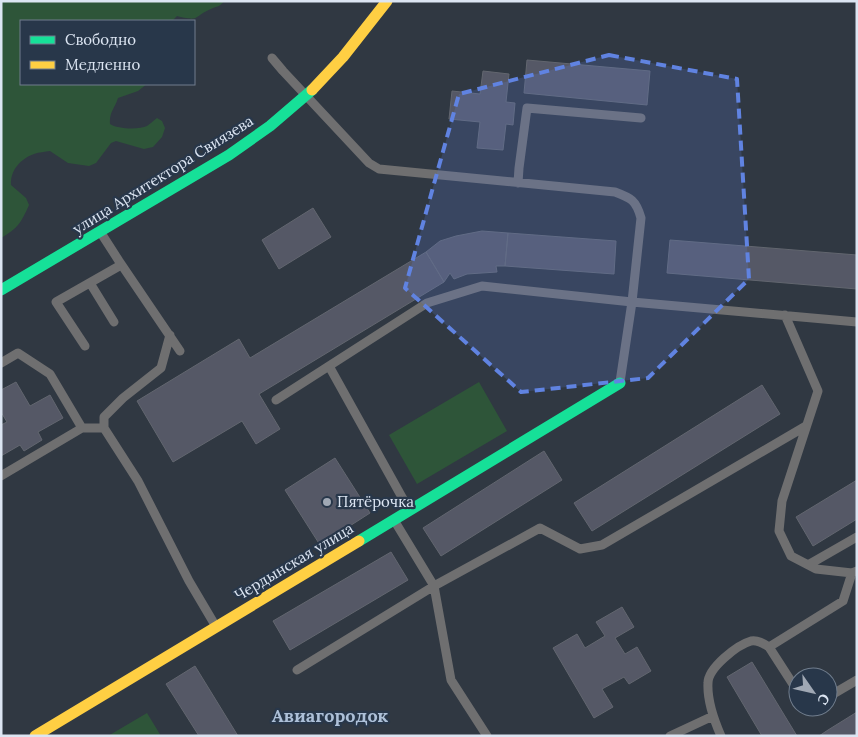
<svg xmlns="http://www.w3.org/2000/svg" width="858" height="737" viewBox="0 0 858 737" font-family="Lora,serif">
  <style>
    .green { fill: #2e5539 }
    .building { fill: #555866; stroke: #62666f }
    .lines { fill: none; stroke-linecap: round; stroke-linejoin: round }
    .lane { stroke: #6f6f70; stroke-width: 9 }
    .fast { stroke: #16e098; stroke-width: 11 }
    .slow { stroke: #ffcf43; stroke-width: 11 }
    .marked { fill: #6083e1; fill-opacity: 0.2; stroke: #6083e1; stroke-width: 4; stroke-dasharray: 10 6; stroke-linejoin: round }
    .poi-dot { fill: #a0a8b4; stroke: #28374a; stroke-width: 2 }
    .labels { text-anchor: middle; stroke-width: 4.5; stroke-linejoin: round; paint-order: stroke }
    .street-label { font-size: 15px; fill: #dce5f2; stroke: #28374a }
    .poi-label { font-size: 15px; fill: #dce5f2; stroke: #28374a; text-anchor: start }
    .quarter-label { font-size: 18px; font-weight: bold; fill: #adc0d8; stroke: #28374a }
  </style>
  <rect width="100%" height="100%" fill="#303842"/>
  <path class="green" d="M1,1H224C220,7 217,6 211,9C192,17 201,22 177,16L172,21H21V84H147L138,91L118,98C115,108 109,112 110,124C117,129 139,130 147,126C150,124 153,121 157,118L162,121L165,128L162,137L153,147L144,149L116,141L111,143L96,163L89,166L68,163L50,151C45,152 39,152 34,154C20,159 10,171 11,185L26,198L29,205C21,223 18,228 1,238Z
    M479,382L507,431L417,484L389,435Z
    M147,713L161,736H108Z"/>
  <path class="building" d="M527,60L650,71L647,105L524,93Z
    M483,71L509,74L506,102L515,103L513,125L506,124L503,150L477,148L480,122L449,119L452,91L480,94Z
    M313,208L331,237L279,269L262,240Z
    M482,231L508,233L505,266H496L497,272L467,274L454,279L450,273L444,282L426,252L440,241L456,236Z
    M508,233L616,241L614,274L505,266Z
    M670,240L857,255V289L667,273Z
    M426,252L444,282L259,394L280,429L256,444L242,421L173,462L137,401L239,339L250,358Z
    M16,382L30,406L50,395L63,418L38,432L42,440L24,451L20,445L1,456V425L7,422L1,412V390Z
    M762,385L780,414L592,531L574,503Z
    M544,451L562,480L441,556L423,528Z
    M335,458L370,513L320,545L285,490Z
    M857,480V519L813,546L796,517Z
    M391,552L408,580L290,650L273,621Z
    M622,607L634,627L615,638L625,654L637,647L651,671L629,684L624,677L602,689L613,707L594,718L553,648L577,634L585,648L605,636L596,622Z
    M752,662L797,736H762L727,677Z
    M195,666L238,736H199L166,684Z
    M857,712V736H819L828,730Z"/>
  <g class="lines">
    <path class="lane" d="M272,58L283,71L369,163L379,169L615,192C631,198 636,200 641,218L632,302L620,382
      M518,183L519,168L527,108L641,118
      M101,233L119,261L180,351
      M90,283L114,322
      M785,315L818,391L782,501L779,531L791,556L816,569L852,573L857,571
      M85,346L56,302L121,265
      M1,363L18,353L50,374L82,428
      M329,366L408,508
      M276,400L427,303L482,286L632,302L857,322
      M104,428V417L123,398L161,368L170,335
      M1,476L82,428H104L138,481L189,581L215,625
      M394,520L434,586L451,680L487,736
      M808,565L857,537
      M769,647L798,692
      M297,670L434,586L540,528L580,549L602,545L806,426
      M828,697L857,680
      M808,707L809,709L812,707
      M670,736L713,716
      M721,736C714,720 707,701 708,683C708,668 737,645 751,641C758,640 763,643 769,647L843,601L852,573"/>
    <path class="fast" d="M1,290L229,155L270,126L312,90
      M359,541L620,383"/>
    <path class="slow" d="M312,90L343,57L387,1
      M35,736L359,541"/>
  </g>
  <path class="marked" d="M609,55L737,79L749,279L648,378L521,392L405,288L459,94Z"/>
  <circle class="poi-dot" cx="327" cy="502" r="5"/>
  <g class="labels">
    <g class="street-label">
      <text transform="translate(163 175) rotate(-32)" y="5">улица Архитектора Свиязева</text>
      <text transform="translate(294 562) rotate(-31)" y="5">Чердынская улица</text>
    </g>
    <g class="poi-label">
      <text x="337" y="507">Пятёрочка</text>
    </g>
    <g class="quarter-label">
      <text x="330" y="722">Авиагородок</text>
    </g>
  </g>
  <rect width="858" height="737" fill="none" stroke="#dce5f2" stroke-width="5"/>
  <rect x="20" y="20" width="175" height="65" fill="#28374a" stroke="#707d8d"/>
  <rect x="30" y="36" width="25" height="8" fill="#16e098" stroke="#707d8d"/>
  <text x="65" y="45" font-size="15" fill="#dce5f2">Свободно</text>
  <rect x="30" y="61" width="25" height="8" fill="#ffcf43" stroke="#707d8d"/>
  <text x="65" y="70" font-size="15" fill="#dce5f2">Медленно</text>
  <g transform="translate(813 692) rotate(124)"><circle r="24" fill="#28374a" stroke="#707d8d"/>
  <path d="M0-4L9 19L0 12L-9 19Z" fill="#a0a8b4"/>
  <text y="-8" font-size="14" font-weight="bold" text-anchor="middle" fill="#dce5f2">С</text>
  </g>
</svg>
